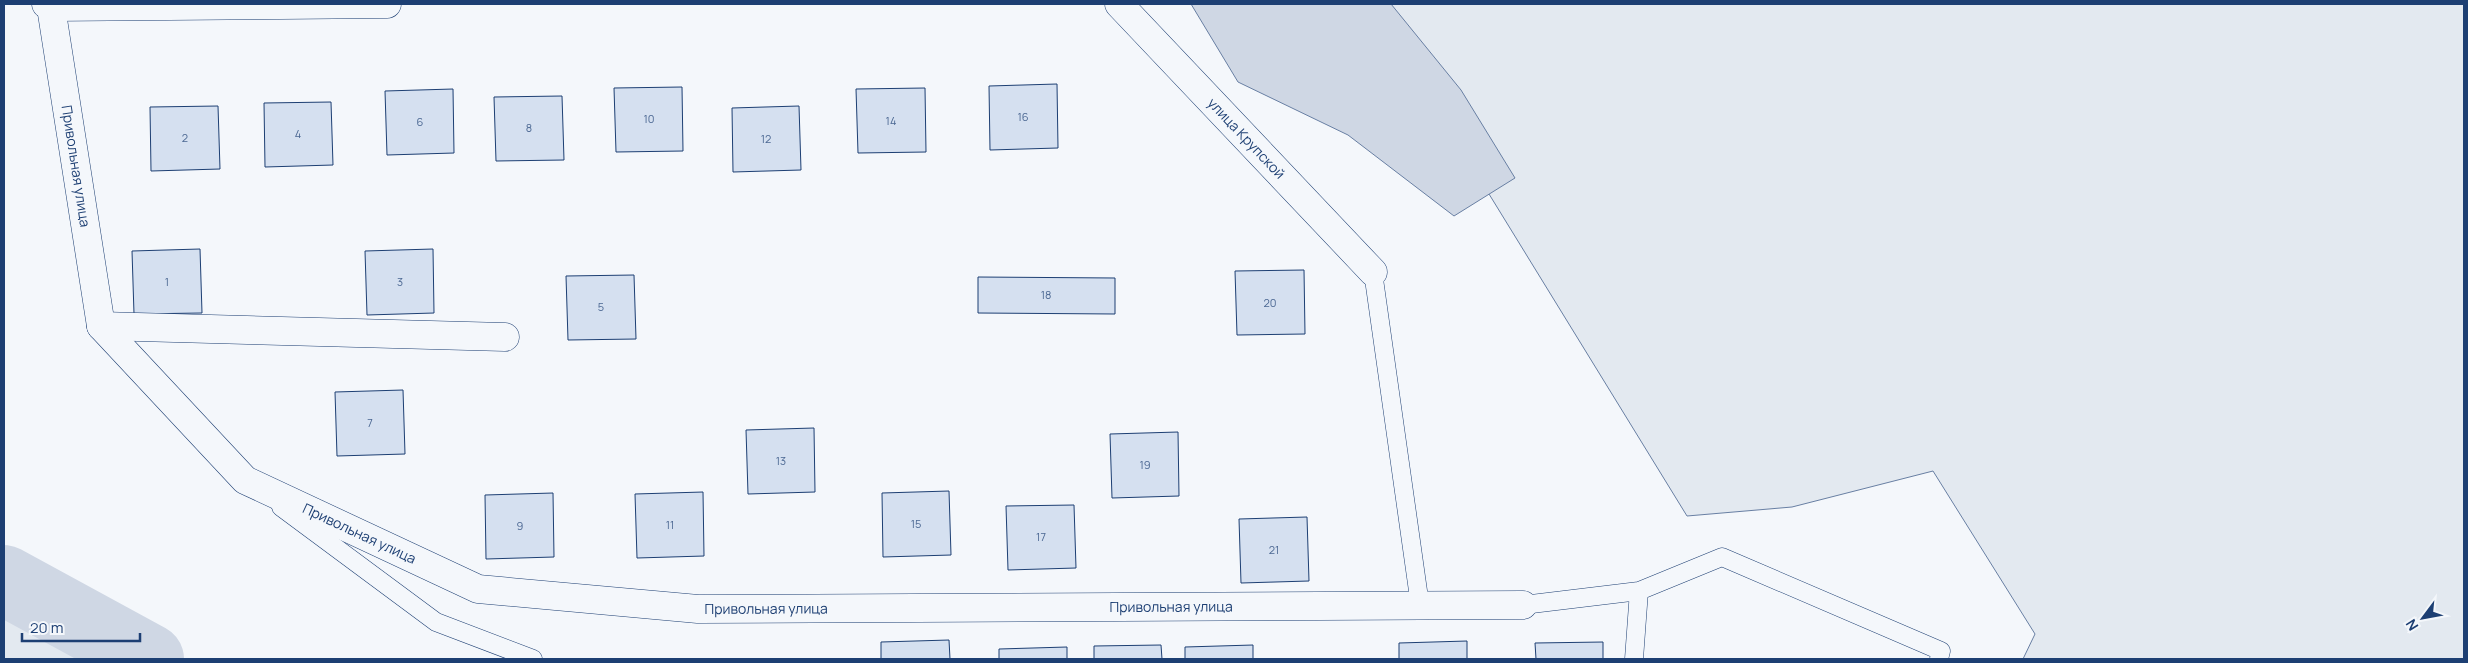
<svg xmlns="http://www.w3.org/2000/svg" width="2468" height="663" viewBox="0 0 2468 663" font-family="Manrope,sans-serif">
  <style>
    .green { fill: #e3e9f0; stroke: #687fa3 }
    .water { fill: #cfd7e4; stroke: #687fa3 }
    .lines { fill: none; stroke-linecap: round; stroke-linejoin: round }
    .river { stroke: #cfd7e4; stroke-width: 70 }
    .building { fill: #d5e0f0; stroke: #1d3f73 }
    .service-casing { stroke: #1d3f73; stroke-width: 19 }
    .minor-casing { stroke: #1d3f73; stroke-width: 29 }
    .service { stroke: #f4f7fb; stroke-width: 18 }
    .minor { stroke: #f4f7fb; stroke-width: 28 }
    .labels { text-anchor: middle; stroke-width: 4; stroke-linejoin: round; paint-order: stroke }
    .number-label { font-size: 11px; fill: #4b6792 }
    .street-label { font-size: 14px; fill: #1d3f73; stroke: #f4f7fb }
  </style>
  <rect width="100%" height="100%" fill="#f4f7fb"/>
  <path class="green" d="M1295,4H2464V659H2023L2035,634L1933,471L1792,507L1687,516L1489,194L1313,36Z
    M4,605L106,659H4Z"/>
  <path class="water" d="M1191,4H1391L1461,90L1515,178L1454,216L1348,135L1238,82Z"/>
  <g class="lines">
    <path class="river" d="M4,580L149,659"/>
  </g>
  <path class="building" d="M1057,84L1058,148L990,150L989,86Z
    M682,87L683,151L616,152L614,88Z
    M925,88L926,152L858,153L856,89Z
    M453,89L454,153L387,155L385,91Z
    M562,96L564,160L496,161L494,97Z
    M331,102L333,165L265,167L264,103Z
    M218,106L220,169L151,171L150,107Z
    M799,106L801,170L733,172L732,108Z
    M200,249L202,313L134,314L132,251Z
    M433,249L434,313L367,315L365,251Z
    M1304,270L1305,334L1237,335L1235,271Z
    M634,275L636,339L568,340L566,276Z
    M978,277L1115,278V314L978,313Z
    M403,390L405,454L337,456L335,392Z
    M814,428L815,492L748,494L746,430Z
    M1178,432L1179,496L1112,498L1110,434Z
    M949,491L951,555L883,557L882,493Z
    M703,492L704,556L637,558L635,494Z
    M553,493L554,557L486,559L485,495Z
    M1074,505L1076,568L1008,570L1006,506Z
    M1307,517L1309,581L1241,583L1239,519Z
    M949,640L950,659H881V642Z
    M1467,641V659H1399V643Z
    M1603,642V659H1536L1535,643Z
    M1161,645L1162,659H1094V646Z
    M1253,645V659H1185V647Z
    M1067,647V659H999V649Z"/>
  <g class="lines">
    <defs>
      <path id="service" d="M1373,272L1420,605
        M281,507L436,622L533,659
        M1523,605L1639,591L1722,557L1941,651L1939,659
        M1634,659L1639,591"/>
      <g id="minor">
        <path d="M46,4L51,7L387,4"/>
        <path id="s1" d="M1119,4L1373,272"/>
        <path id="s2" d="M51,7L101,326L245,480L478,589L698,609L1523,605"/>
        <path d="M101,326L505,337"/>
      </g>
    </defs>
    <use href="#service" class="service-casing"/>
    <use href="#minor" class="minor-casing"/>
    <use href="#service" class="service"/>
    <use href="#minor" class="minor"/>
  </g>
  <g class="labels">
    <g class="number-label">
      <text x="1023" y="121">16</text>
      <text x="649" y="123">10</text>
      <text x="891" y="125">14</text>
      <text x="420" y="126">6</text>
      <text x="529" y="132">8</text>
      <text x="298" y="138">4</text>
      <text x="185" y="142">2</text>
      <text x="766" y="143">12</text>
      <text x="167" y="286">1</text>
      <text x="400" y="286">3</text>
      <text x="1046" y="299">18</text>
      <text x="1270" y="307">20</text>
      <text x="601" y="311">5</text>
      <text x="370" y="427">7</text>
      <text x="781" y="465">13</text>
      <text x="1145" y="469">19</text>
      <text x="916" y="528">15</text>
      <text x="670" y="529">11</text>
      <text x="520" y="530">9</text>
      <text x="1041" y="541">17</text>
      <text x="1274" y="554">21</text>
    </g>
    <g class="street-label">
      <text dy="5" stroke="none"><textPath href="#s1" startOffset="185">улица Крупской</textPath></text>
      <text dy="5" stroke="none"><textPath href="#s2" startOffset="161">Привольная улица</textPath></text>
      <text dy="5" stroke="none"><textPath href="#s2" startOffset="660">Привольная улица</textPath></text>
      <text dy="5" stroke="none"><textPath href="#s2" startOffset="1485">Привольная улица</textPath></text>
      <text dy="5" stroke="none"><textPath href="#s2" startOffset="1080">Привольная улица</textPath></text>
    </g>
  </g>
  <rect width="2468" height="663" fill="none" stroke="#1d3f73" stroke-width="10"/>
  <g transform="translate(2423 618) rotate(238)" stroke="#f4f7fb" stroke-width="4" paint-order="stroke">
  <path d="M0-4L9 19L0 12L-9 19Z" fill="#1d3f73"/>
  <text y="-8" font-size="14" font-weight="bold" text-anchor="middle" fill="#1d3f73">N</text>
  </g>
  <path d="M22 633v8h118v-8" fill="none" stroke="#1d3f73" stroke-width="2.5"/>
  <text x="30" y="633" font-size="15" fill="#1d3f73" stroke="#f4f7fb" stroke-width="4" paint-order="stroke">20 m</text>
</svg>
